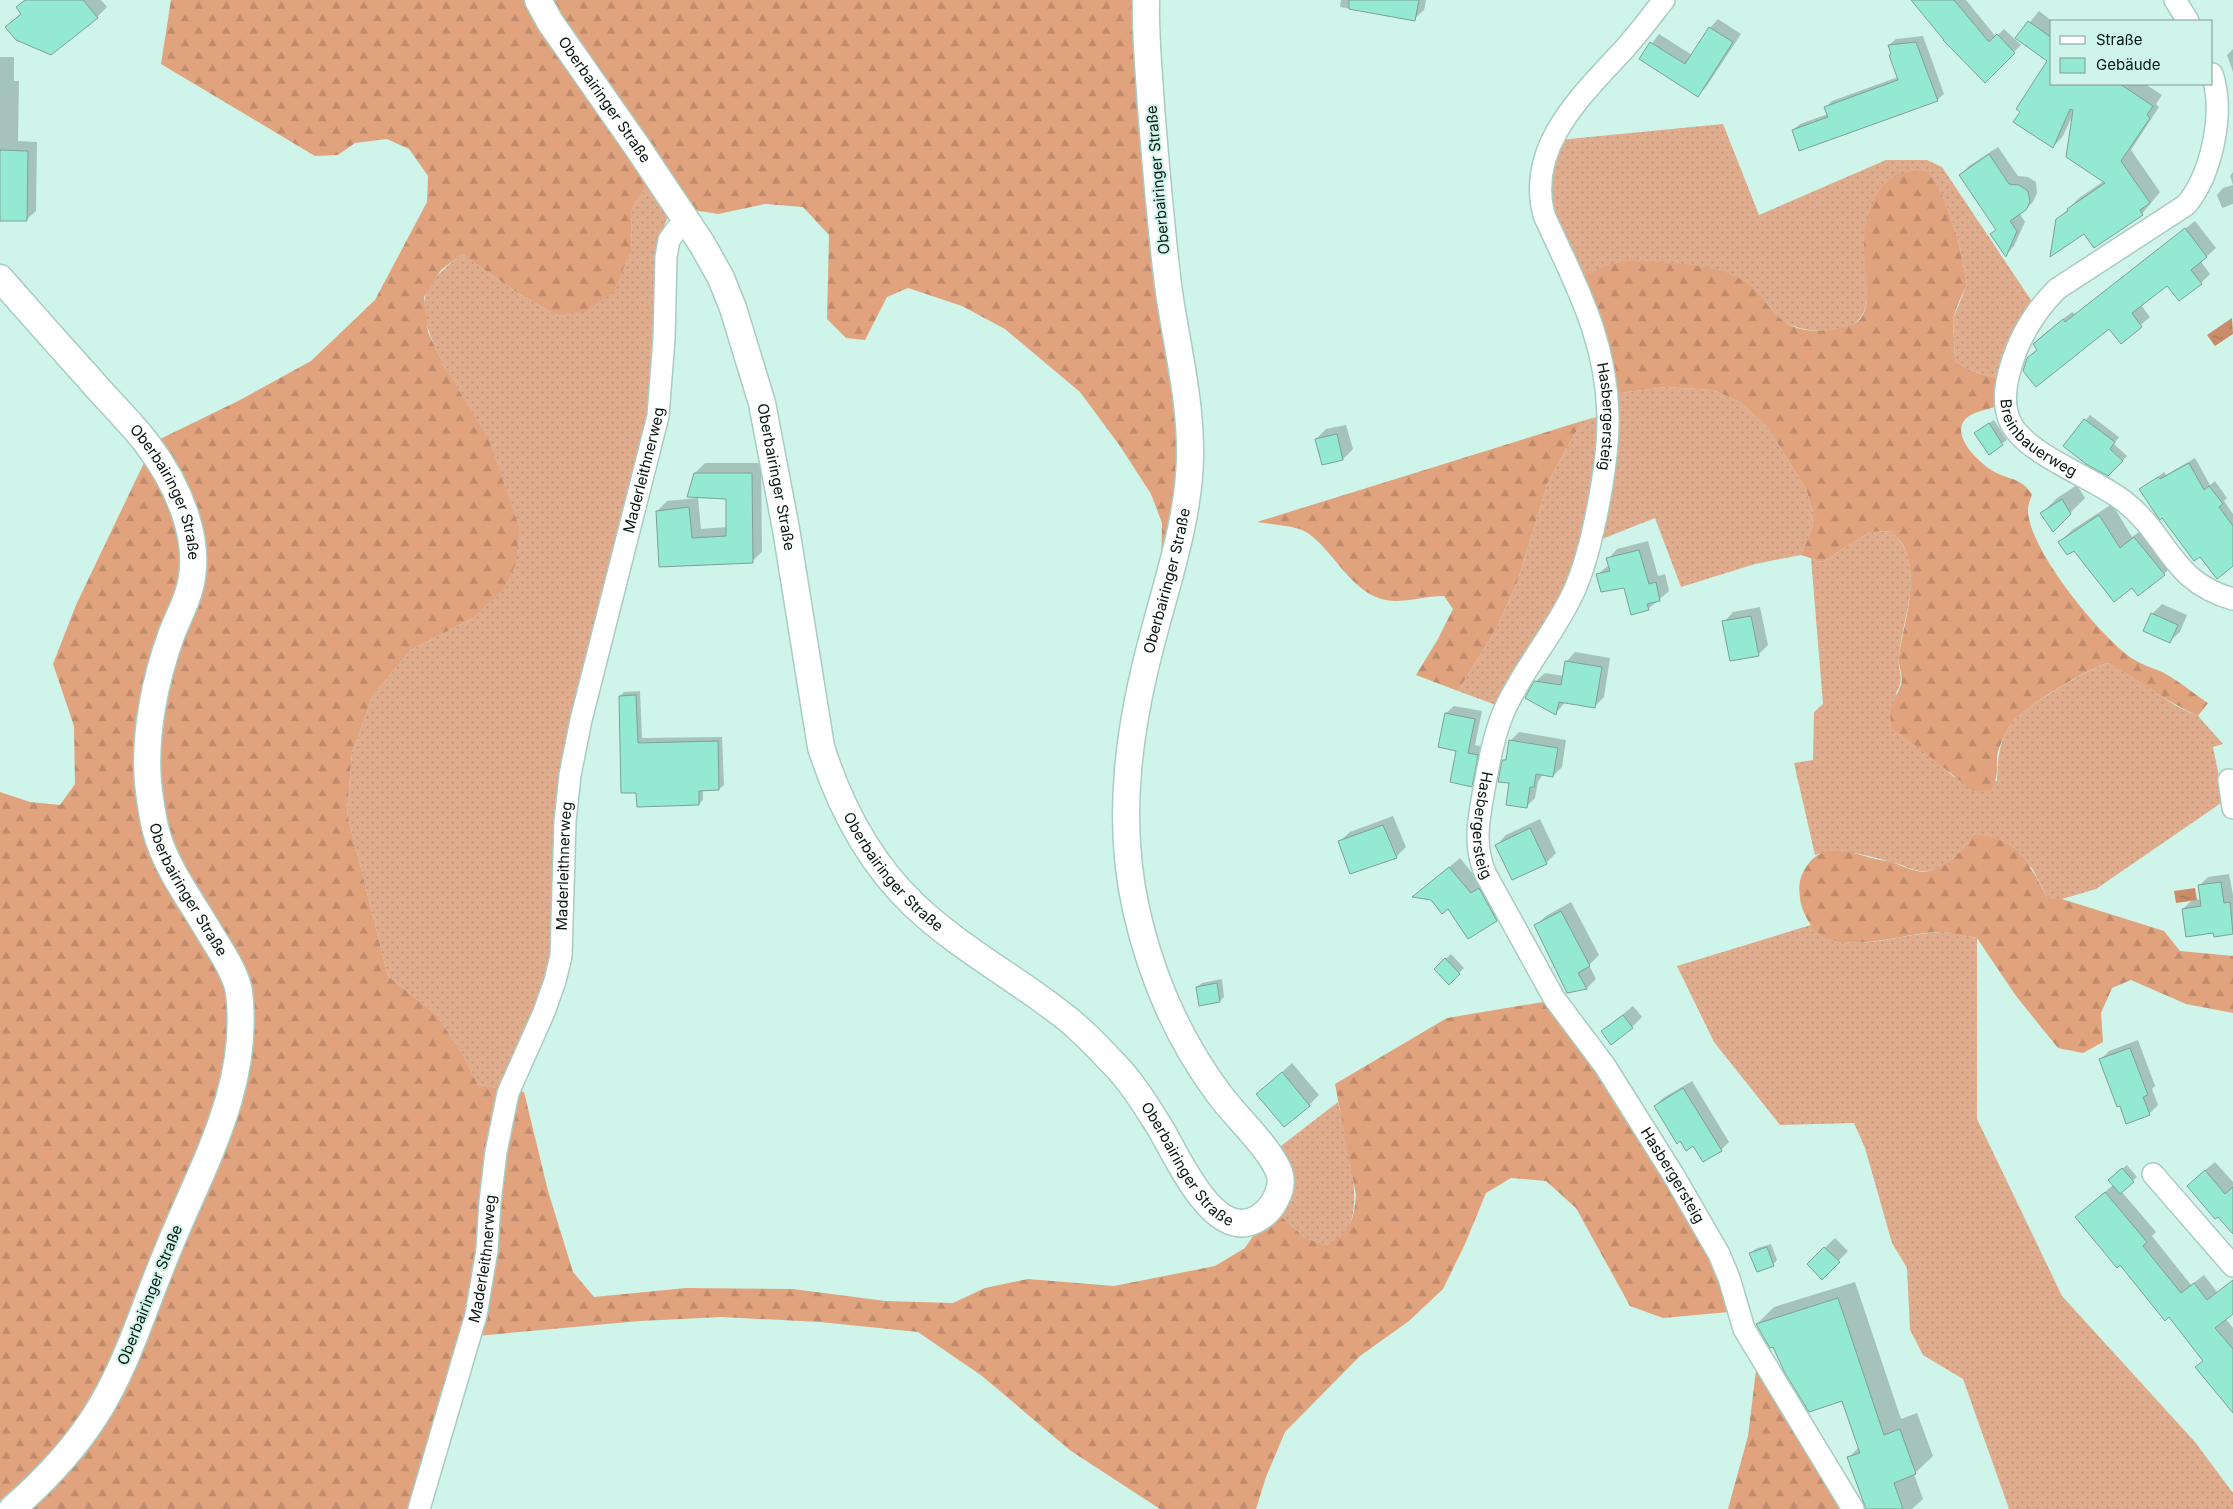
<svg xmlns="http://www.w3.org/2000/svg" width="2233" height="1509" viewBox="0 0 2233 1509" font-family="Inter,sans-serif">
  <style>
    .grass { fill: url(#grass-dots) }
    .forest { fill: url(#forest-firs) }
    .water { fill: url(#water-ripples) }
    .shadow { fill: #0003 }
    .building { fill: #93e9d1; stroke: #7ea197 }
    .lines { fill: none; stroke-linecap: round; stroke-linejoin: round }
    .minor-casing { stroke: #a8ccc1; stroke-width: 24 }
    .tertiary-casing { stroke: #a8ccc1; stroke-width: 29 }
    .minor { stroke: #fff; stroke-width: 21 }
    .tertiary { stroke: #fff; stroke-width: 26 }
    .labels { text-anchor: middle; stroke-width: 4; stroke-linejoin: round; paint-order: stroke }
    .street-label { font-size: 15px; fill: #081511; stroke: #cff4e9 }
  </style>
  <defs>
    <pattern id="grass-dots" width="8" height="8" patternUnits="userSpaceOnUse" patternTransform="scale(1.25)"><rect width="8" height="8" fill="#e0ac8e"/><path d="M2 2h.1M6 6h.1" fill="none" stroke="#bf9379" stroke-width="1.8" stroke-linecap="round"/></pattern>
    <pattern id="forest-firs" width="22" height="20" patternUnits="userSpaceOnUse" patternTransform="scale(1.25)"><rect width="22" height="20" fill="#e1a37e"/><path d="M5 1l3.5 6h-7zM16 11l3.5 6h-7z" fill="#c08b6c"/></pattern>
    <pattern id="water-ripples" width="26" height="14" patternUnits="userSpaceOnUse" patternTransform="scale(1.25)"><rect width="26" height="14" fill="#c98c69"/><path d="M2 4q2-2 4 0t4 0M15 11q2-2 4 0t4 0" fill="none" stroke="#a17155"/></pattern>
  </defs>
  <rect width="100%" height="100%" fill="#cff4e9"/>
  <path class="grass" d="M1723,124L1759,215L1886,160H1927L1942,167L2031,300L2024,314L2000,379L1971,371L1955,361L1953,319L1967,284L1958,239L1943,196L1927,172L1867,273C1868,286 1869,303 1862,315C1850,337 1803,333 1784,322C1777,318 1771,308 1766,302L1605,267L1581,276L1549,211L1548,165L1559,140Z
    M649,182L670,211L660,237L652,415L583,683L549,980L504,1089L478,1085L463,1055L437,1015L388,976L347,813L352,752L373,695L411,650L473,618L445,368C436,348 421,322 425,298C427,282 450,263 462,254L519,294L557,315L631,250L632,209Z
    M1666,387L1713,390L1740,402L1768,428L1806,489L1813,512L1812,529L1801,555L1755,564L1681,587L1655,518L1597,541L1613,394Z
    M1603,415L1591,512L1567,597L1496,705L1458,691L1496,629L1517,583L1548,482L1582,421Z
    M1891,531C1896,537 1905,546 1907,553C1918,590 1902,621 1899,656C1897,673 1906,677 1896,693L1925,751L1954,777L1997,781C1998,759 1998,745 2010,725C2019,710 2089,668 2108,663L2122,670L2178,707L2198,716L2223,744L2213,747L2224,801L2096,889L2062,899H2048L2032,868L1973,835C1966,848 1944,869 1929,871C1914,873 1905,865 1891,862C1864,855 1843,848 1815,855L1794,763L1813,760L1814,712L1823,704L1811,558L1822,562L1870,532Z
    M1811,925C1842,960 1902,932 1942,932C1953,932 1966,936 1977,938V1119L2062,1296L2195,1442L2233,1493V1509H2009L1963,1379L1923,1355L1910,1330L1907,1268L1892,1243L1865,1148L1854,1123L1780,1125L1714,1042L1677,966Z
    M1338,1102C1345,1136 1369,1212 1341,1238C1338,1241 1332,1243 1327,1245L1305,1238L1280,1215L1277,1149Z"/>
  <path class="forest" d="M171,0H1138L1182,471L1161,575L1162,523L1151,494L1120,446L1080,392L1005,329L962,306L908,288L887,297L865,340L846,338L827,319L829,235L803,207L765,204L718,214L687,209L649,182L632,209L631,250L614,291L588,310L557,315L519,294L462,254L441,270L424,297L428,332L445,368L489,440L519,527L516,564L502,591L473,618L411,650L373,695L352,752L347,813L388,976L437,1015L463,1055L478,1085L524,1092L548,1191L573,1272L594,1297L686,1288L793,1289L885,1301L953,1303L985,1288L1028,1279L1114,1286L1215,1266L1245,1248L1253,1236L1270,1226L1280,1215L1305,1238L1327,1245C1350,1234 1354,1220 1356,1195L1335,1084L1447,1018L1549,1001L1589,1055L1712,1257L1729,1312L1663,1318L1630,1306L1576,1208L1546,1181L1511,1178L1486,1193L1465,1244L1443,1289L1409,1321L1360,1356L1285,1432L1266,1477L1256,1509H1160L1071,1451L982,1376L918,1332L820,1322L721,1317L640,1321L476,1336L412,1509H0V792L30,802L60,805L75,784L74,726L53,664L76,605L154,442L240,400L311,361L375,300L427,202L428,176L409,149L387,139L355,143L338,155L315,156L161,64Z
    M1914,171L1928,172L1943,196L1958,239L1967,284L1957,306L1953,319L1955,361L1971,371L2000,379L1998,406C1989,409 1977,411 1969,416C1946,432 1979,463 1993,471C2010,481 2019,476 2032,494C2031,499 2028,504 2028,509C2027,548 2101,638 2133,659C2142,665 2154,668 2164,673C2179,681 2193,693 2208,703L2198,716C2166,702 2139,679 2108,663C2088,668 2022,708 2011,724C2006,731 2002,741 1999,748C1994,762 2001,776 1991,789L1974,791C1946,771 1921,748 1892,728C1887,708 1894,703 1901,685C1904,676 1897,664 1899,655C1904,622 1917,587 1907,553C1905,545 1896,537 1891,531L1870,532L1822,562L1801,555L1812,529L1813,512L1806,489L1768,428L1740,402L1713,390L1666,387L1613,394L1581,276C1595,271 1610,263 1624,262C1654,260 1714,264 1739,278C1758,288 1767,307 1782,320C1799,335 1832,332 1851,325C1878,317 1863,264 1864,245C1864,222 1874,187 1896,175C1901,173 1909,172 1914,171Z
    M1582,421L1548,482L1517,583L1496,629L1458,691L1416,675L1438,639L1453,609L1444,596C1428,596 1410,601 1395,601C1353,600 1336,551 1306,532C1297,526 1269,524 1257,522Z
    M1973,835C2017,835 2030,866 2048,899H2062L2164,931L2180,951L2233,956V1013L2186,1004L2131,980L2112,988L2101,1013L2103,1042L2083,1053L2058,1048L2016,996L1977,938C1966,936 1954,933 1943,932C1908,930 1842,959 1814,929C1807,920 1801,909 1800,898C1798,884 1800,875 1809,863C1825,842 1854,853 1875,859C1881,861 1888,860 1894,863C1905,867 1917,874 1930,871C1946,867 1966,848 1973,835Z
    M1757,1362L1843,1509H1728L1748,1436Z"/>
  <path class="water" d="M2232,318L2233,334L2215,346L2207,335Z
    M2195,888L2197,900L2176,903L2174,891Z"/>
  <path class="shadow" d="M25,0H101L107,7L97,17L7,27L22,13Z
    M1341,0H1426L1424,10L1414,19L1340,7Z
    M1913,0H1966L1996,37L2004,29L2021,45L1985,81Z
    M2039,11L2052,21V84H2145L2162,95L2156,104L2159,107L2131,150L2160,192L2142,214L2084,232L2057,220L2079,198L2104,181L2073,114L2063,136L2053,147L2049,61L2017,38Z
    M1718,19L1741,34L1706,87L1698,95L1641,58L1659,34L1692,55L1710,28Z
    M1923,36L1944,94L1937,100L1793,130L1800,124L1828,114L1826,107L1832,101L1898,77L1889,45L1896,39Z
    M2233,49V72L2227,55Z
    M0,57H14V81H19L18,141L37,142L36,211L26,220L0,219Z
    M1998,147L2018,176L2028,177L2036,182L2037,193L2033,202L2020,214L2025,222L2014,246L2006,255L1992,234L1997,229L1960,175L1969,166Z
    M2233,172V204L2222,208L2217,195L2223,188L2233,185L2230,176Z
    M2195,221L2216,248L2207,256L2199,259L2210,274L2201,283L2168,284L2141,305L2150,317L2121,342L2109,327L2028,359L2038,349L2034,344L2043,335L2072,312L2075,314Z
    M2090,415L2119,437L2114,444L2127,456L2108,475L2065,446Z
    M1994,420L2007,440L1989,453L1980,429Z
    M1346,425L1353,449L1343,459L1322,464L1316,439L1326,429Z
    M2195,458L2210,485L2215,481L2227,498L2224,501L2233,514V565L2200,555L2141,490L2164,472L2166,475Z
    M705,463H761L762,552L752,561L660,566L657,511L667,501L698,498L701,529L727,527V497L695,473Z
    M2077,485L2085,498L2053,530L2042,513L2057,498Z
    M2112,504L2132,537L2147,526L2176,562L2164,574L2074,549L2060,542L2072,530Z
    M1648,541L1658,576L1665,574L1669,591L1648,609L1625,587L1598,574L1609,565L1608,559L1617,549Z
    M2162,604L2187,615L2180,632L2170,641L2152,614Z
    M1760,607L1768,645L1758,655L1724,622L1733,612Z
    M1575,652L1610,658L1604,697L1595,706L1566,701L1556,713L1535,682L1545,673L1564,676L1566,662Z
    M640,691L642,738L722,737L724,785L719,789L703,790V800L699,804L637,792L620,696L624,692Z
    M1454,706L1482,711L1475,745L1485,747L1479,777L1471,785L1446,713Z
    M1519,732L1566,740L1562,767L1553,776L1543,774L1538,782L1535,798L1526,807L1510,782L1504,760L1508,756L1510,741Z
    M1393,816L1406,847L1396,857L1340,841L1350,832Z
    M1540,819L1556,853L1546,863L1497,845L1506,835Z
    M1460,858L1481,884L1506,910L1496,920L1449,907L1431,898L1415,896Z
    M2229,874L2233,895V933L2215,936L2214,932L2183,909L2191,901L2201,899L2200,885L2208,877Z
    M1571,902L1599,955L1589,965L1596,979L1587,988L1568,991L1536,925L1546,916Z
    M1451,954L1464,968L1449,983L1435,969Z
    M1222,979L1224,997L1220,1001L1197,987L1202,983Z
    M1633,1006L1642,1017L1632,1027L1603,1031Z
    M2138,1040L2155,1086L2152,1089L2158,1105L2149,1114L2101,1059L2109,1051Z
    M1292,1063L1319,1095L1309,1105L1258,1094Z
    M1692,1081L1729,1142L1721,1150L1704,1161L1694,1145L1655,1106L1663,1098Z
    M2215,1162L2233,1182V1232L2198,1176Z
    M2127,1165L2137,1177L2121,1191L2156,1232L2152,1236L2191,1285L2204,1275L2217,1292L2233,1280V1312L2225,1318L2233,1328V1411L2197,1367L2204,1360L2086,1208L2113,1185L2114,1176Z
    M1835,1238L1848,1251L1822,1278L1808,1264Z
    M1771,1244L1777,1260L1773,1265L1751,1254L1755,1249Z
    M1855,1282L1901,1419L1917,1413L1933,1456L1914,1474L1923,1499L1912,1509H1867L1849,1457L1859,1447L1843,1399L1774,1346L1757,1324L1774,1307Z"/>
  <path class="building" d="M25,0H83L98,18L51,55L16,40L5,27L21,14L16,7Z
    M1349,0H1419L1415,21L1349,9Z
    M1911,0H1954L1989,42L1997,34L2015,53L1985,83L1943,40H1944Z
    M2028,21L2052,38V84H2120L2153,106L2147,115L2150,118L2121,161L2150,203L2140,210L2143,215L2094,248L2084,234L2050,257L2056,219L2068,211L2067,209L2105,183L2066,157L2073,110L2070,109L2053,148L2013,122L2020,112L2016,109L2047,61L2015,38Z
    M1709,27L1733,42L1698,97L1639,59L1650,42L1685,64Z
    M1916,42L1938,101L1799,151L1792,130L1828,117L1824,107L1898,80L1889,55L1891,54L1888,45Z
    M0,150L28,151L27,221H0Z
    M1989,154L2009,184L2019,185L2028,191L2030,202L2026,210L2010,221L2017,231L2006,257L1990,234L1996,230L1959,175Z
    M2185,228L2207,257L2191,270L2202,284L2179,301L2167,286L2132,313L2142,327L2121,344L2109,329L2036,387L2023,371L2027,358L2037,350L2033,344L2063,319L2065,322Z
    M2084,419L2115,442L2110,449L2123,461L2108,476L2086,464L2063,446Z
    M1989,423L2003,445L1989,455L1974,433Z
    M1337,434L1343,460L1322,465L1315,439Z
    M2189,463L2204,490L2209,486L2223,504L2219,507L2233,526V566L2217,579L2200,557L2194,561L2162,518L2160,520L2157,516L2139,489L2158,477L2160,479Z
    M694,473H752L753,563L659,567L656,511L689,507L692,538L726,536V499L687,497Z
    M2062,499L2071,514L2053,532L2040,513Z
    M2099,515L2120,548L2134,537L2165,575L2138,596L2132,588L2114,602L2074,551L2067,555L2058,542Z
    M1639,550L1649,584L1656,582L1660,601L1647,604L1649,610L1631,615L1624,588L1601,592L1596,574L1610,571L1606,558Z
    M2151,613L2178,625L2170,643L2143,631Z
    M1751,616L1759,656L1730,661L1722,621Z
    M1565,661L1602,667L1595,708L1559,702L1556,715L1525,698L1534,681L1561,685Z
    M636,695L638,743L718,741L719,790L699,791V805L637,807L636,793H621L619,696Z
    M1445,713L1475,719L1468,753L1478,755L1472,787L1450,782L1456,751L1438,747Z
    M1509,740L1558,748L1553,777L1536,774L1534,787H1530L1527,808L1506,805L1509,783L1498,782L1502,760H1506Z
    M1383,825L1397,858L1350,874L1338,841Z
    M1530,828L1547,864L1512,880L1495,845Z
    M1449,867L1471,893L1479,888L1497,921L1468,939L1448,909L1442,914L1431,900L1412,897Z
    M2221,882L2224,903L2230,902L2233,934L2214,937L2213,933L2186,937L2182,909L2201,906L2198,885Z
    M1561,911L1590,966L1578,973L1587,989L1567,993L1534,925Z
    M1445,958L1460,974L1449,985L1434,969Z
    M1217,983L1220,1002L1199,1006L1196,987Z
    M1623,1015L1633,1028L1611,1045L1601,1031Z
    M2130,1048L2148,1095L2143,1097L2150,1115L2126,1124L2120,1106L2117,1107L2099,1059Z
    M1282,1072L1310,1106L1284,1127L1256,1094Z
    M1683,1088L1722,1151L1703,1162L1693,1146L1686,1151L1680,1141L1677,1144L1654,1106Z
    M2122,1168L2134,1182L2120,1194L2108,1180Z
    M2205,1170L2225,1194L2233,1187V1234L2218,1217L2215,1219L2187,1186Z
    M2105,1192L2147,1242L2143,1246L2181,1293L2194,1283L2207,1300L2233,1280V1314L2215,1328L2233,1349V1413L2195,1367L2203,1361L2169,1317L2165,1321L2120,1265L2117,1268L2075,1217Z
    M1767,1247L1774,1266L1757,1272L1749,1253Z
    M1824,1247L1840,1262L1822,1280L1807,1264Z
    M1838,1298L1884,1435L1900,1429L1916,1474L1894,1483L1903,1509H1866L1847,1457L1860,1453L1842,1401L1809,1412L1785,1373L1773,1347L1770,1348L1756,1324Z"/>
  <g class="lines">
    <defs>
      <g id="minor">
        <path id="s1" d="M1664,0C1648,20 1633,41 1615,59C1575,102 1527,151 1544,215C1575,284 1606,337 1608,415C1609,461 1593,547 1575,589C1556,632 1523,668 1504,711C1493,737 1488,767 1483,795C1478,823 1474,846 1485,873L1554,998L1605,1066L1674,1176L1719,1254L1729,1278L1744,1329L1853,1509"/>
        <path d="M2175,0L2188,21"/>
        <path id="s2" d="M2212,74C2225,112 2212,174 2186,205L2057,289C2035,311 2020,335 2011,366C2006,382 2003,403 2009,419C2022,454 2096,478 2125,502C2169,537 2171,582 2233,599"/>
        <path d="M2229,780L2233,808"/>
        <path d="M2153,1174L2233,1266"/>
        <path id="s3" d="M419,1509L476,1315L487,1250L490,1202L496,1152L508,1093L544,1012L555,981L561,956L565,822L570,775L581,720L658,416L664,339L666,257L669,240L677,229L688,222"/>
      </g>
      <g id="tertiary">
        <path id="s4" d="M538,0L550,22L638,148L702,244L721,278L733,308L762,403L786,529L821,747C840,807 869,862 914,905C957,946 1009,974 1056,1010C1077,1025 1095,1044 1113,1063C1131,1081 1145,1104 1159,1126C1176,1153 1212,1241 1255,1220C1272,1212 1285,1189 1279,1172C1270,1148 1235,1116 1219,1094C1178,1039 1151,976 1136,909C1115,814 1130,720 1155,629C1170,573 1189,515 1190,457C1191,401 1177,347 1169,292C1161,231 1156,169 1151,107C1149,72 1145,36 1146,0"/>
        <path id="s5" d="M0,278C29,311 58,344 88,377C107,400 130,421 148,445C178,485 205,544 188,594C184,607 177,620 172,633C155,679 144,734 148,783C150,799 152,816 156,831C165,866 190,899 208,930C218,947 236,972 239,992C251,1089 199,1171 165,1257C143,1310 126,1368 95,1416C72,1452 44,1481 12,1509"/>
      </g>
    </defs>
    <use href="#minor" class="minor-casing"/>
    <use href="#tertiary" class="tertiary-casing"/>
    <use href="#minor" class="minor"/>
    <use href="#tertiary" class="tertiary"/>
  </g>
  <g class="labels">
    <g class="street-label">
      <text dy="5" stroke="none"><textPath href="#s4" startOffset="120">Oberbairinger Straße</textPath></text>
      <text transform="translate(1158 180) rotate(-95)" y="5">Oberbairinger Straße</text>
      <text dy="5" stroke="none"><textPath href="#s1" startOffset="470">Hasbergersteig</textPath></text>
      <text dy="5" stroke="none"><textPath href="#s2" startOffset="470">Breinbauerweg</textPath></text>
      <text dy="5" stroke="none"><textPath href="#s3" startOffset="1069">Maderleithnerweg</textPath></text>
      <text dy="5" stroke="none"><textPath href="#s4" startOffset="540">Oberbairinger Straße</textPath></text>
      <text dy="5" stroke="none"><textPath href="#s5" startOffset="274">Oberbairinger Straße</textPath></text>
      <text dy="5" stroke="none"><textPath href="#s4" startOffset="2172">Oberbairinger Straße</textPath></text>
      <text dy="5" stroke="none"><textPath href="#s1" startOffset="905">Hasbergersteig</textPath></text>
      <text dy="5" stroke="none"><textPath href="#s3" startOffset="664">Maderleithnerweg</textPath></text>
      <text dy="5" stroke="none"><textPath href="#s4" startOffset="960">Oberbairinger Straße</textPath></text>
      <text dy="5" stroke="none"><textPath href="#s5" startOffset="694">Oberbairinger Straße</textPath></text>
      <text dy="5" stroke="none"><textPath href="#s4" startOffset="1380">Oberbairinger Straße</textPath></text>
      <text dy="5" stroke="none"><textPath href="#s1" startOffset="1310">Hasbergersteig</textPath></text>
      <text dy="5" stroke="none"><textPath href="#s3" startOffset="259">Maderleithnerweg</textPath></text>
      <text transform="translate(150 1295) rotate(-68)" y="5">Oberbairinger Straße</text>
    </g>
  </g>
  <rect x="2050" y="20" width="162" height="65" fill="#cff4e9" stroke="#7f9b93"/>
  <rect x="2060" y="36" width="25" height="8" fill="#ffffff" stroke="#7f9b93"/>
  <text x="2096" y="45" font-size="15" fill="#081511">Straße</text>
  <rect x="2060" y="58" width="25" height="15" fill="#93e9d1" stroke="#7f9b93"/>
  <text x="2096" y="70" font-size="15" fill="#081511">Gebäude</text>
</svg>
